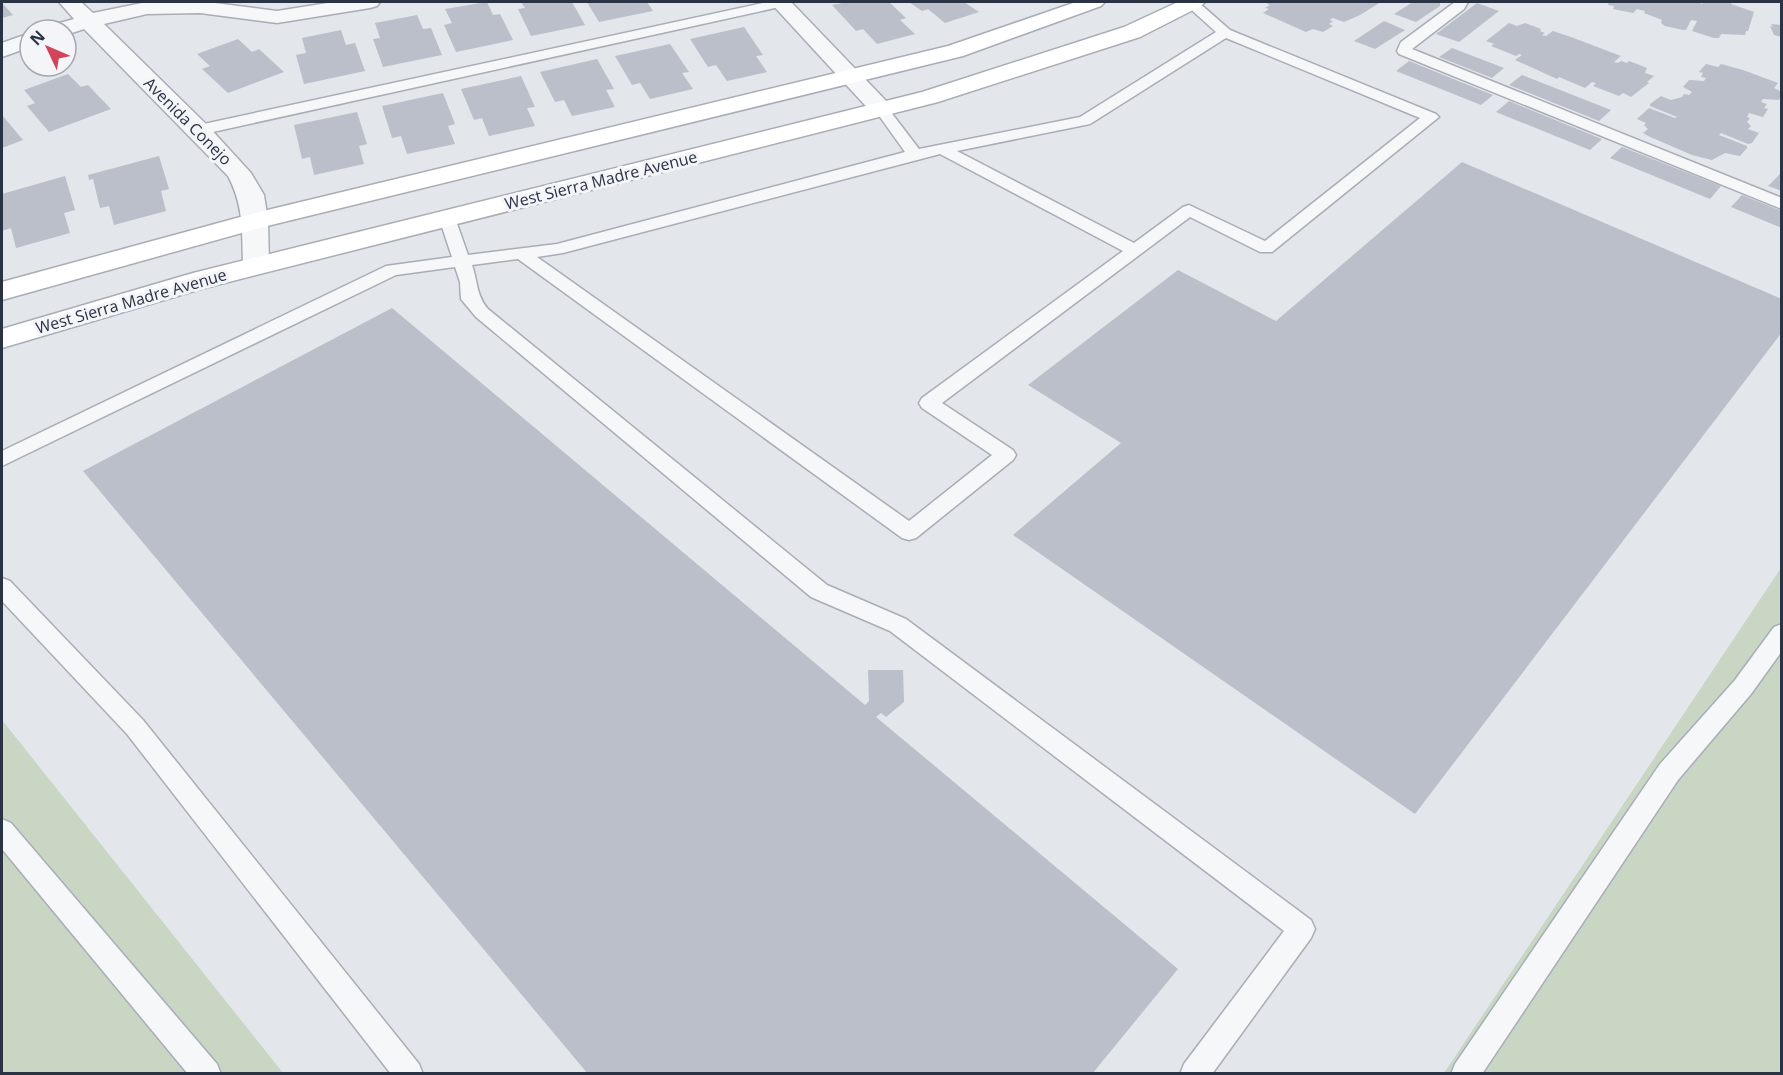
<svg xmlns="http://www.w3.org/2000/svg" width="1783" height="1075" viewBox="0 0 1783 1075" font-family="'Open Sans',sans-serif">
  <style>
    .green { fill: #c8d6c3 }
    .building { fill: #babfc9 }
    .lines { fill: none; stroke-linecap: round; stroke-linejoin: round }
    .lane-casing { stroke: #a8adb6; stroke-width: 3 }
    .street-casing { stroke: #a8adb6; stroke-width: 3 }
    .secondary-casing { stroke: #a8adb6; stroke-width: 3 }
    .lane { fill: #f6f7f9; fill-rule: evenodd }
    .street { fill: #f6f7f9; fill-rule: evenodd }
    .secondary { fill: #fff; fill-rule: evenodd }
    .labels { text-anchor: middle; stroke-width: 6; stroke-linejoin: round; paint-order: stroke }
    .far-street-label { font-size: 16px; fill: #2a3344; stroke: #f3f5f8 }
  </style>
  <rect width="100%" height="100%" fill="#e3e6eb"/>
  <path class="green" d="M1781,568V1073H1444Z
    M2,720L283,1073H2Z"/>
  <path class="building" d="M487,2L493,15L500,14L513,40L456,52L444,25L452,23L445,9Z
    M521,2H572L585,25L531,36L518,9L525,8Z
    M587,2H647L653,11L599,22Z
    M847,2H889L906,18L900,20L915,34L877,44L863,29L856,31L832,5Z
    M909,2H964L979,12L945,23L928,9L922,11Z
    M1269,2H1381L1360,15L1344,22L1333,18L1329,20L1333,21L1329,24L1333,26L1323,32L1313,29L1306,32L1263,13L1269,9L1265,8L1270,5L1266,3Z
    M1413,2H1440V6L1416,22L1394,14Z
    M1609,2H1698L1702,4L1704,2H1732L1731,4L1754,12L1748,31H1746L1745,35L1721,34L1719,38H1714L1692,31L1697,21L1691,20L1686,30H1683L1665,26L1661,23L1662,20L1644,13L1645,11L1637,9L1633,13L1613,9L1614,6L1608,5Z
    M2,3L13,15L2,18Z
    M1477,3L1499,11L1459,42L1436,34Z
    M417,15L423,29L431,28L442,55L383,67L373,39L380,38L375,23Z
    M1384,21L1405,30L1375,49L1354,41Z
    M1509,23L1517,26L1525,23L1541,29L1540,31L1545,33L1542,35L1546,36L1553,31L1571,37L1621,56L1614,62L1618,63L1621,61L1627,63L1629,61L1647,68L1645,73L1654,76L1647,82L1649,83L1631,97L1623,93L1619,96L1593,86L1596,83L1592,82L1585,88L1559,77L1557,79L1515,60L1522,55L1519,54L1516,56L1491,46L1494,44L1486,41Z
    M1771,24L1782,25V37L1774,35L1770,26L1773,27Z
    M744,27L763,55L756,56L767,72L727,81L716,65L708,67L690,39Z
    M341,30L346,45L355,43L365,71L304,84L296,55L306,53L302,38Z
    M238,39L252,52L259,49L284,72L228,93L202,69L210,66L197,54Z
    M670,44L689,72L682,73L693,89L650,99L640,83L632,85L615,56Z
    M1452,48L1504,68L1492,78L1439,57Z
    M597,59L614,89L606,90L615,107L572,116L564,100L555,102L540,72Z
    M1409,61L1493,95L1481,105L1396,71Z
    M1706,64L1718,67L1721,64L1743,70L1778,83L1774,88L1782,92L1779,100L1763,99L1761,102L1767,104L1764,108L1768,109L1763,117L1749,113L1747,117L1750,118L1747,122L1751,126L1748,129L1759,133L1752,143L1748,144L1721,133L1719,135L1747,146V148L1740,156L1725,153L1712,160L1692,155L1648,136L1643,133L1648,129L1644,125L1646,123L1637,119L1649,108L1675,118L1677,117L1650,106V104L1661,96L1671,100L1682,97L1684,94L1689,95L1692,92L1683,87L1689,80L1704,81L1706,78L1701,77L1703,73L1699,72Z
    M68,74L81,87L88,85L111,109L49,132L27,106L35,103L24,90Z
    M1522,75L1611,110L1599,121L1509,85Z
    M521,76L535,107L527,108L535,126L489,136L482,118L474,120L461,89Z
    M443,93L455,124L448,126L455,144L407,154L401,136L392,138L382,106Z
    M1509,101L1602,139L1590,150L1496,112Z
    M357,112L367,144L359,146L364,164L314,175L310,157L302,159L294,125Z
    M2,115L23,140L2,148Z
    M1622,147L1721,186L1710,199L1610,158Z
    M159,156L169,189L161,191L166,211L114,225L109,206L100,208L93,179L89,180L88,175Z
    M1462,162L1782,299V332L1415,814L1013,535L1121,443L1028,385L1178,270L1276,321Z
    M1780,174L1782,175V191L1768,186Z
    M65,176L75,210L64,213L70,233L16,248L11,228L2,231V194Z
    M1742,195L1782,211V228L1731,207Z
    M392,308L865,705L869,701L868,670H903L904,702L886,717L881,713L876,717L1178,969L1092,1074H588L83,471Z"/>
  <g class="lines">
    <defs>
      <path id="lane" d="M768,2H791L784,6L199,135L191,130L199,125Z
        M1186,2H1198L1230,30L1436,114L1439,117L1272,252H1260L1190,217L942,403L1013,450L1016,455L1013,460L916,538L909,540L902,538L518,259L472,265C478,282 476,295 488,309L827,585L906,619L1311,920L1315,929L1311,938L1212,1074H1180L1184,1064L1284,931L890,631L811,597L476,317L461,299L460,282L455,267L396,275L2,466V451L386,266L452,257L439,218L441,214L447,213L455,218L468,255L557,244L905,152L875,110L882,106L887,107L919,149L1080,117L1216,32L1187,6ZM1226,38L1420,118L1265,241L1189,205L1183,207L1134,243L957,151L1090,124ZM940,154L1123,251L922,398L919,403L922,408L992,455L909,521L537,257L563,253Z
        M1455,2H1468L1464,9L1412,49L1782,198V209L1399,54L1397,51L1401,42Z
        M2,578L10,581L143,720L419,1064L423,1074H391L127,734L2,601Z
        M1782,624V651L1751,694L1678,780L1482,1074H1451L1455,1064L1660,764L1735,680L1774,627Z
        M2,819L11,823L217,1064L221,1074H188L2,849Z"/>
      <path id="street" d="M59,2H81L93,13L147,2H207L277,11L334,2H380L377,6L370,8L277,23L200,13L147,14L104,24L207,125L251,173L264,195L268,221L269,265L266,271L256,273L246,271L243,265C242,232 244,206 228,176L84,29L66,35V30H49L52,25L74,19Z
        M770,2H791L890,105L894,110L890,115L882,117L874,115Z
        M30,33V47L2,57V43Z"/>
      <path id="secondary" d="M1076,2H1105L1101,6L963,56L263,227L2,300V282L255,213L948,46Z
        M1178,2H1205L1201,6L1140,37L938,102L201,289L2,348V329L193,273L922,92L1124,27Z"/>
    </defs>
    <use href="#lane" class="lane-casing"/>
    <use href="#street" class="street-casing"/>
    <use href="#secondary" class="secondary-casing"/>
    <use href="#lane" class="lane"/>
    <use href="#street" class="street"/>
    <use href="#secondary" class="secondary"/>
  </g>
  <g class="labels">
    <g class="far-street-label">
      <text transform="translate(188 121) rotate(45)" y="6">Avenida Conejo</text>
      <text transform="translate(601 180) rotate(-14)" y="6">West Sierra Madre Avenue</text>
      <text transform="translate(131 301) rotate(-16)" y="6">West Sierra Madre Avenue</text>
    </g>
  </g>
  <rect width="1783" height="1075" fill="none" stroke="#2a3344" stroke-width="6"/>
  <g transform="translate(48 48) rotate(314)"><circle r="28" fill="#f3f5f8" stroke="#a3a7b0" stroke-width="1.5"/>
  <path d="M0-4.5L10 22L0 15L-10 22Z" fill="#d44459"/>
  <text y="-9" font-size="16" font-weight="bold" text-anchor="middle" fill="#2a3344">N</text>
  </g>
</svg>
